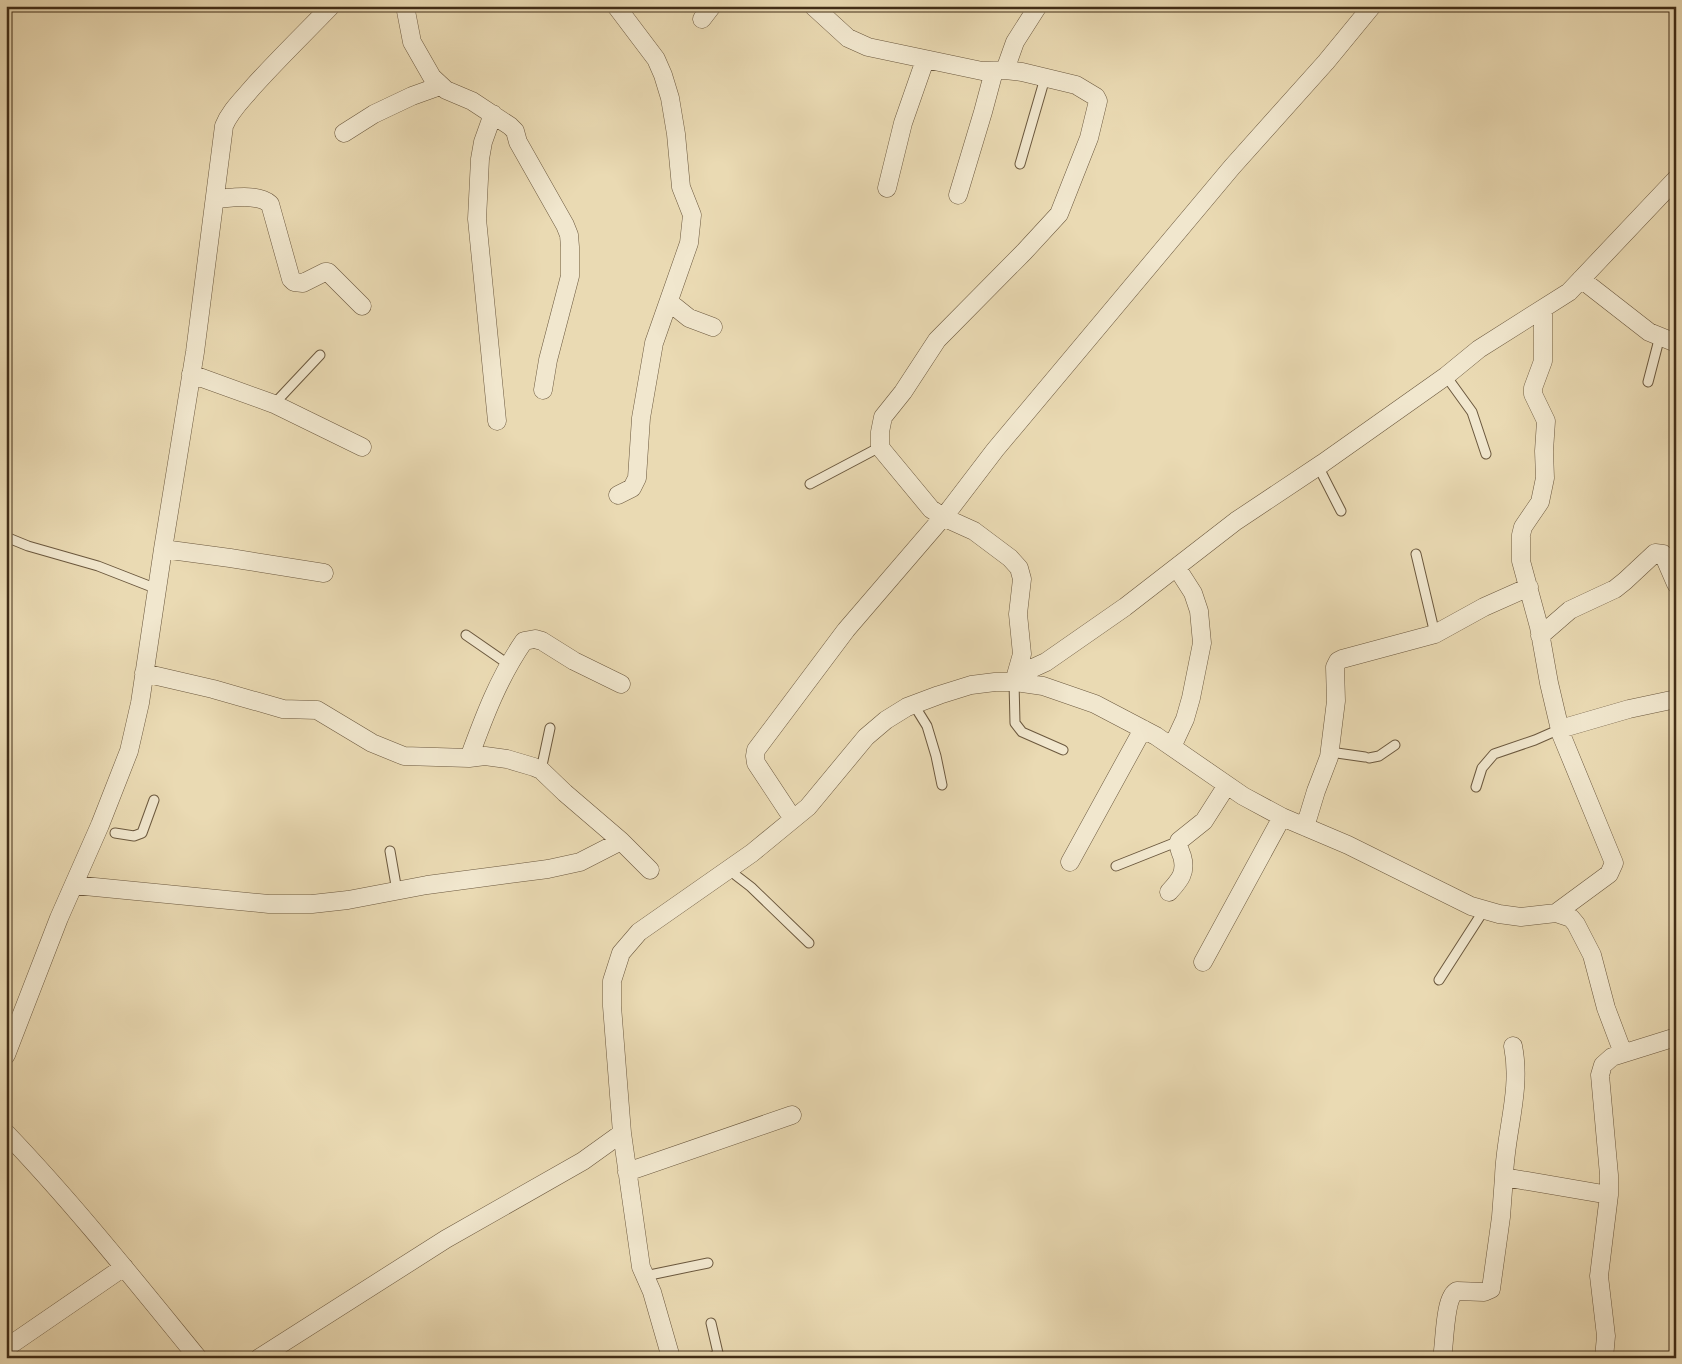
<svg xmlns="http://www.w3.org/2000/svg" width="1682" height="1364" viewBox="0 0 1682 1364" font-family="'EB Garamond',serif">
  <style>
    .lines { fill: none; stroke-linecap: round; stroke-linejoin: round }
    .lane-casing { stroke: #6b583e; stroke-width: 11 }
    .street-casing { stroke: #6b583e; stroke-width: 19 }
    .lane { stroke: #f1e7ce; stroke-width: 9 }
    .street { stroke: #f1e7ce; stroke-width: 18 }
  </style>
  <rect width="100%" height="100%" fill="#eadab3"/>
  <filter id="stains"><feTurbulence type="fractalNoise" baseFrequency=".004" numOctaves="4"/><feColorMatrix values="0 0 0 0 .2 0 0 0 0 .09 0 0 0 0 .02 0 0 0 .5 -.17"/></filter>
  <radialGradient id="worn" r=".72"><stop offset=".6" stop-color="#630" stop-opacity="0"/><stop offset="1" stop-color="#630" stop-opacity=".3"/></radialGradient>
  <g class="lines">
    <defs>
      <path id="lane" d="M1020,164L1045,78
        M1446,376L1472,412L1486,454
        M1648,382L1660,336
        M274,404L320,355
        M1318,466L1341,511
        M810,484L880,447
        M6,537L28,546L98,566L157,589
        M1416,554L1435,634
        M466,635L508,664
        M1014,682L1015,723L1022,732L1063,750
        M914,705L927,726L936,756L942,785
        M1330,752L1365,757
        M1369,758L1379,756L1395,745
        M541,770L550,728
        M1476,787L1482,768L1494,754L1535,740L1560,729
        M115,833L134,836L142,833L154,800
        M390,851L397,891
        M1116,866L1179,841
        M729,870L751,887L809,943
        M1439,980L1484,910
        M645,1276L708,1263
        M710,1358L716,1355L718,1353L711,1323"/>
      <path id="street" d="M405,6L412,42L432,77L446,90L472,101L510,126L515,131L518,142L565,225L569,235L570,247V276L548,360L543,390
        M616,6L656,59L663,75L670,98L676,134L681,187L692,215L689,243L654,343L641,418L637,478L632,488L618,495
        M813,6L848,38L868,47L982,71L1005,70L1022,72L1076,85L1096,97L1098,101L1089,138L1059,214L1024,252L937,340L903,392L883,417L880,432V447L883,451L931,509L943,517L974,531L1010,558L1019,568L1022,579L1018,614L1022,654L1014,682
        M702,19L712,6
        M1005,70L1015,42L1038,6
        M493,114L483,142L480,159L477,219L497,421
        M344,133L374,114L412,96L440,86
        M887,188L903,123L925,60
        M958,195L983,112L994,71
        M215,199C231,198 257,193 270,204L291,279L294,282L303,283L325,272H328L362,306
        M1581,279L1649,332L1676,343
        M669,302L689,318L713,327
        M1543,310V361L1533,388V394L1546,421L1544,451L1545,478L1540,502L1523,527L1521,535V561L1539,627L1549,683L1561,734L1614,863L1609,874L1556,913
        M191,374L274,404L362,447
        M163,549L230,558L324,573
        M1540,636L1570,610L1615,589L1625,581L1655,553L1663,554L1676,584
        M1018,668H1033L1046,662L1125,607L1236,521L1323,463L1446,376L1479,349L1569,292L1676,179
        M1560,729L1629,709L1676,699
        M1172,747L1185,719L1191,698L1202,643L1199,611L1193,593L1177,568
        M469,758C484,717 499,677 524,641L535,639L542,641L574,661L621,684
        M793,819L756,763L755,756L756,750L846,630L950,509L995,450L1232,167L1326,62L1372,6
        M1305,827L1316,791L1329,757L1336,701L1335,667L1338,661L1342,659L1435,634L1484,607L1529,587
        M621,841L650,870
        M1070,862L1143,729
        M74,885L269,904H312L348,900L427,885L548,869L580,862L621,841L565,793L541,770L534,767L507,759L485,756L469,758L404,756L372,743L317,710L283,709L213,689L144,673
        M1169,892C1179,881 1187,873 1182,856C1180,851 1178,847 1179,841L1204,821L1227,785
        M1203,962L1282,817
        M1513,1046C1522,1090 1505,1133 1504,1177L1609,1195
        M6,1055L59,918L100,825L129,751L140,703L163,549L195,352L224,126C230,111 242,100 252,88C277,60 305,33 331,6
        M6,1133C74,1204 136,1282 198,1358
        M627,1172L792,1115
        M6,1348L124,1267
        M259,1358L446,1239L583,1161L622,1133
        M671,1358L652,1292L641,1267L622,1133L612,1006V981L621,953L639,932L752,853L808,807L866,737L886,720L907,707L939,695L971,685L995,682H1014L1043,686L1095,704L1156,736L1243,796L1282,817L1348,845L1471,906L1499,914L1521,917L1556,913L1571,918L1576,924L1592,955L1606,1008L1623,1053
        M1442,1358C1445,1344 1444,1297 1457,1291L1484,1292L1491,1289L1501,1217L1504,1177
        M1604,1358L1606,1336L1599,1276L1609,1195V1175L1600,1075L1603,1065L1612,1057L1676,1037"/>
    </defs>
    <use href="#lane" class="lane-casing"/>
    <use href="#street" class="street-casing"/>
    <use href="#lane" class="lane"/>
    <use href="#street" class="street"/>
  </g>
  <rect width="1682" height="1364" fill="none" stroke="#eadab3" stroke-width="25"/>
  <rect x="8" y="8" width="1667" height="1349" fill="none" stroke="#412d17" stroke-width="2.5"/>
  <rect x="12" y="12" width="1657" height="1339" fill="none" stroke="#412d17"/>
  <rect width="100%" height="100%" filter="url(#stains)"/>
  <rect width="100%" height="100%" fill="url(#worn)"/>
</svg>
